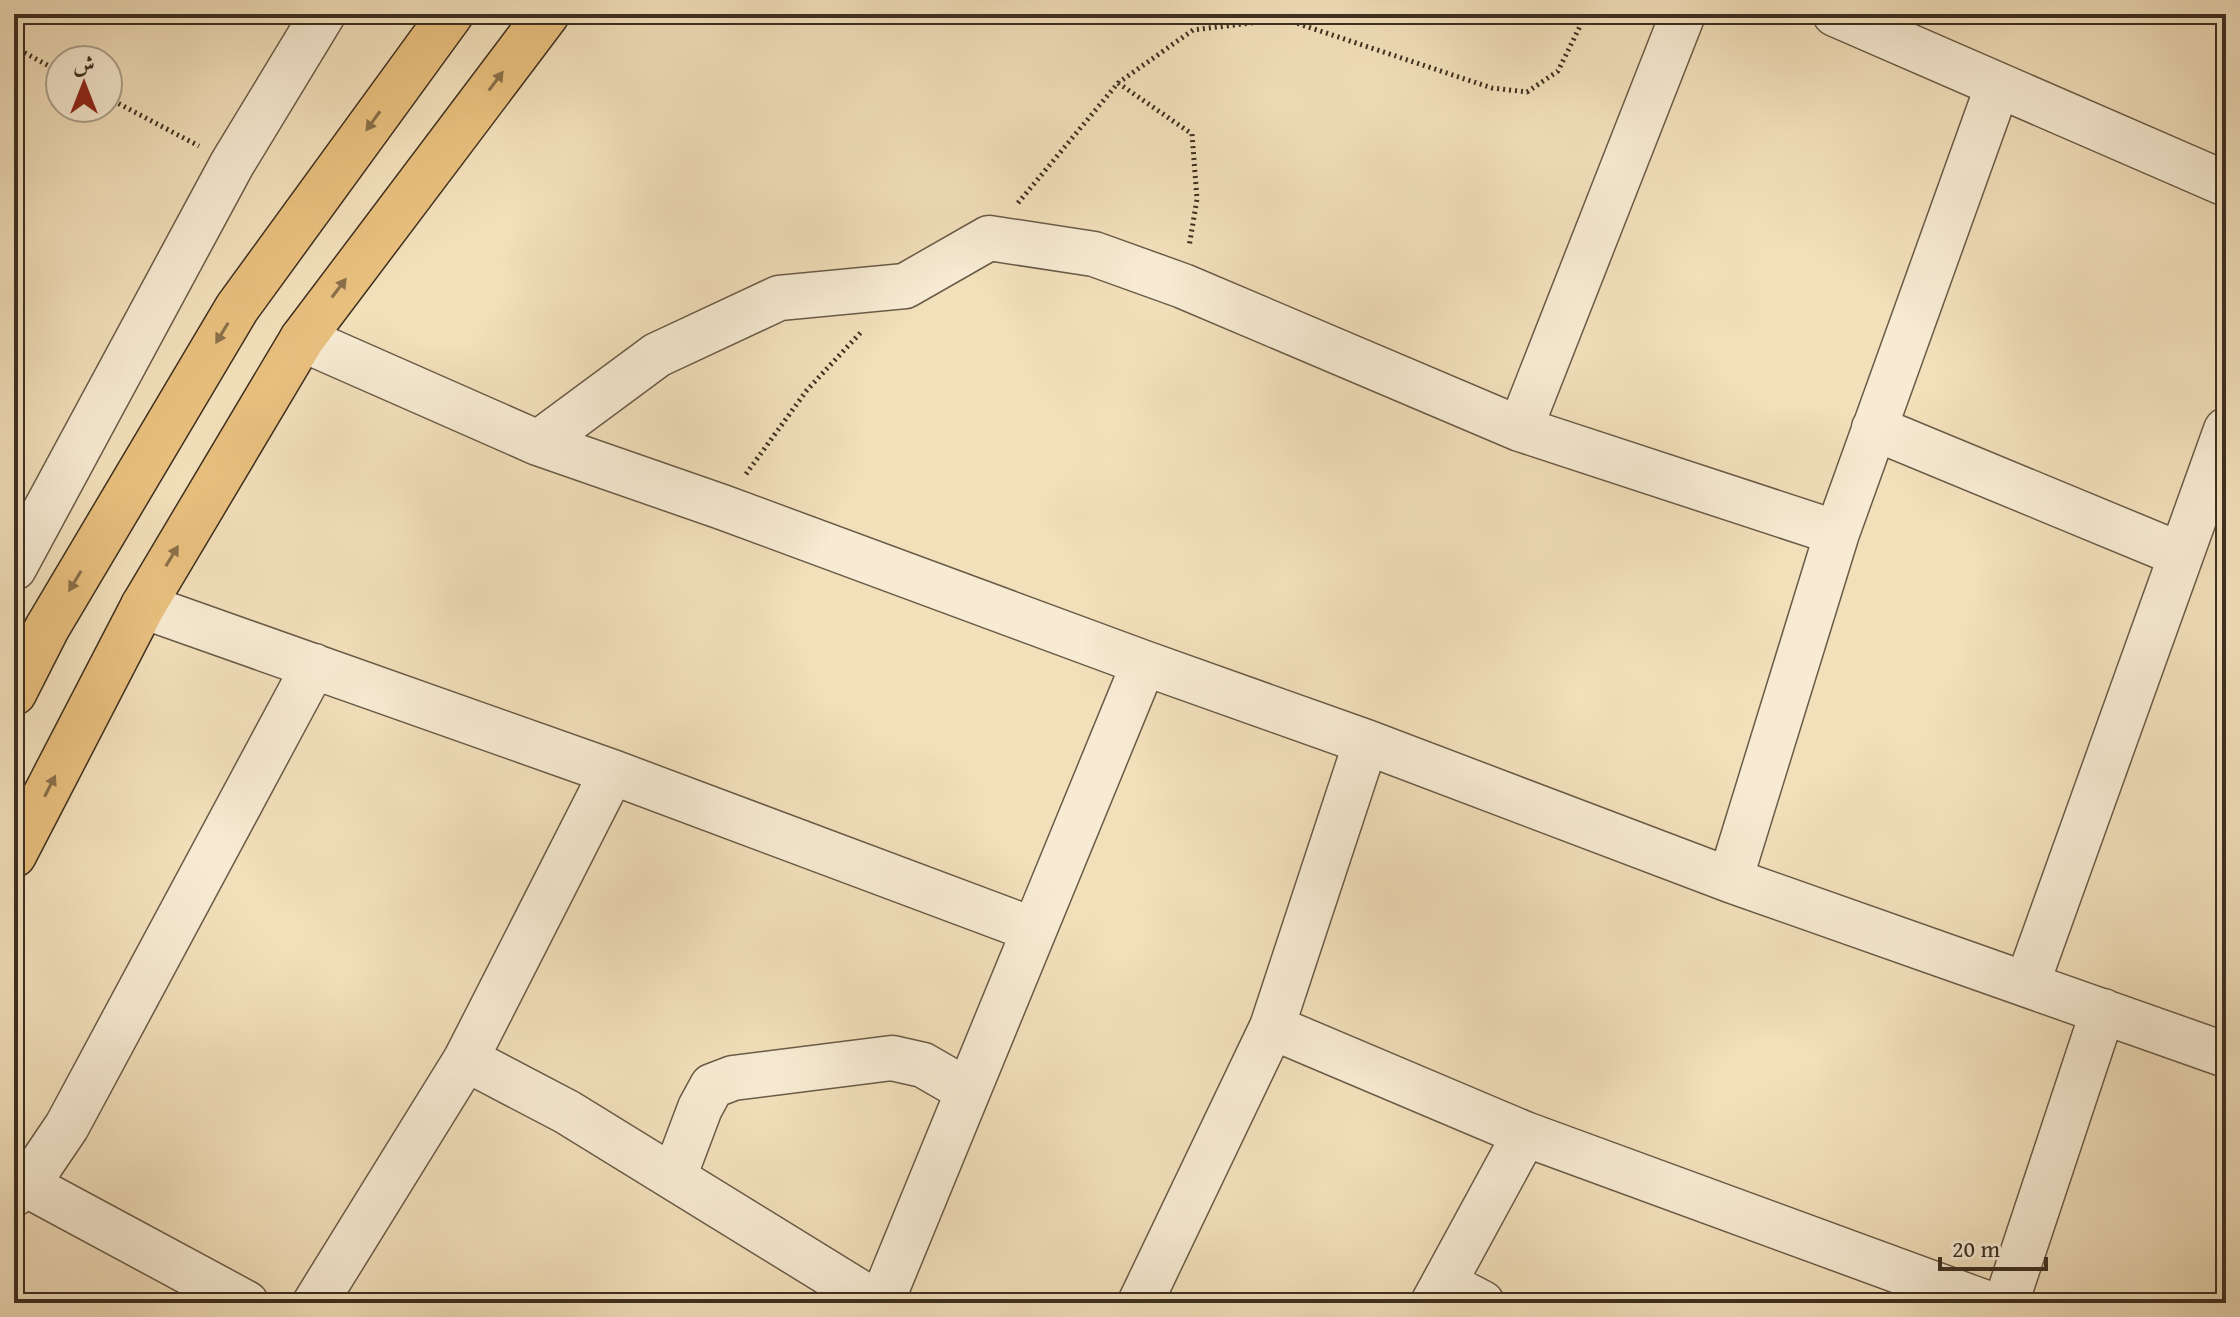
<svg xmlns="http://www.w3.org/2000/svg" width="2240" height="1317" viewBox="0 0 2240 1317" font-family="'Gentium Book Plus',Amiri,serif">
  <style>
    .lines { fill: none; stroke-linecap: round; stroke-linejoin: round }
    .minor-casing { stroke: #6a5b47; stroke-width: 47 }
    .major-casing { stroke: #3d2f20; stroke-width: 47 }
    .path { stroke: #3d2f20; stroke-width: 5; stroke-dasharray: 2 4; stroke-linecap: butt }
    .minor { stroke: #f7ebd3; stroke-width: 44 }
    .major { stroke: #e9c07e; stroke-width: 44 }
    .oneway { fill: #8a704a }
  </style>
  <rect width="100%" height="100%" fill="#f2e0bb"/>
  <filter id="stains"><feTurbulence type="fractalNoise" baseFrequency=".0025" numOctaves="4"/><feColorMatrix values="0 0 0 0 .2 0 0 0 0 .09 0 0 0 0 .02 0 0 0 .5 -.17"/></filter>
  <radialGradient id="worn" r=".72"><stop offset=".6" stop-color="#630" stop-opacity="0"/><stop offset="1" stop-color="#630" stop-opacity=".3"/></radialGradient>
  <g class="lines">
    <defs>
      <path id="minor" d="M1835,14L2226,184
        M302,339L538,443L722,507L1144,663L1366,742L1730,880L2226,1055
        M1874,428L2181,555
        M1520,429L1683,14
        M538,443L657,355L779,298L905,286L989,238L1094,254L1183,286L1520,429L1837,533
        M14,568L232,164L323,14
        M143,606L612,772L1034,930
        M1730,880L1837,533L1998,85
        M2027,984L2226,430
        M1272,1027L1525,1134L1986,1303
        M466,1059L567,1112L877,1303
        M674,1177L700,1108L712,1086L733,1078L892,1058L923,1065L968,1091
        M14,1178L246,1303
        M14,1194L40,1166L67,1126L314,666
        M1444,1283L1482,1303
        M315,1303L466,1059L612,772
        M881,1303L1144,663
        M1140,1303L1272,1027L1366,742
        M1433,1303L1525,1134
        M2006,1303L2103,1011"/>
      <path id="major" d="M14,693L47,628L237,308L451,14
        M14,855L143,606L302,339L547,14"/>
    </defs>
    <use href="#minor" class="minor-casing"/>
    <use href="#major" class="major-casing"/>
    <path class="path" d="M14,47L60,72
      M1118,83L1192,134L1197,199L1189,247
      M108,98L199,146
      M1018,203L1118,83L1193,30L1284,19L1492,88L1527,92L1558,71L1586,14
      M746,474L807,390L863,330"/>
    <use href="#minor" class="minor"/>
    <use href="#major" class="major"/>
  </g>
  <defs><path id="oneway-solid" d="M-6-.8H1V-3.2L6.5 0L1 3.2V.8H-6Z" transform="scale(2)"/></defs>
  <g class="oneway">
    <use href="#oneway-solid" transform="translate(496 81) rotate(-53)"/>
    <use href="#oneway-solid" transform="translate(373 121) rotate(126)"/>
    <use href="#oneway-solid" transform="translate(339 288) rotate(-53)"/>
    <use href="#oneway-solid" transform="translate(222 333) rotate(121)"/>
    <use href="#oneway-solid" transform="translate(172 556) rotate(-59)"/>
    <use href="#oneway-solid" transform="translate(75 581) rotate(121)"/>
    <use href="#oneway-solid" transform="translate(50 786) rotate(-63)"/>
  </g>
  <rect width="2240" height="1317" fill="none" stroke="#f2e0bb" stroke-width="48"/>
  <rect x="16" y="16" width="2208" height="1285" fill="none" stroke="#3d2f20" stroke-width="4"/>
  <rect x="24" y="24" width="2192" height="1269" fill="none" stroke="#3d2f20" stroke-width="2"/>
  <g transform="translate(84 84)"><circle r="38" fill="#f7ebd3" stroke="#ada08b" stroke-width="2"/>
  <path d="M0-6L14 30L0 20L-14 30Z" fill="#8f2418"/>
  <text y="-12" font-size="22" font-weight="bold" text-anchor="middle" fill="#3d2f20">ش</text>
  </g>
  <path d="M1940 1257v12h106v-12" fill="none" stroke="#3d2f20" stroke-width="4"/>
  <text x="1952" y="1257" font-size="24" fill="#3d2f20" stroke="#f7ebd3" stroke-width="6" paint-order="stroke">20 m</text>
  <rect width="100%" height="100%" filter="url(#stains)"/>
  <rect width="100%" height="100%" fill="url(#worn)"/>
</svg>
